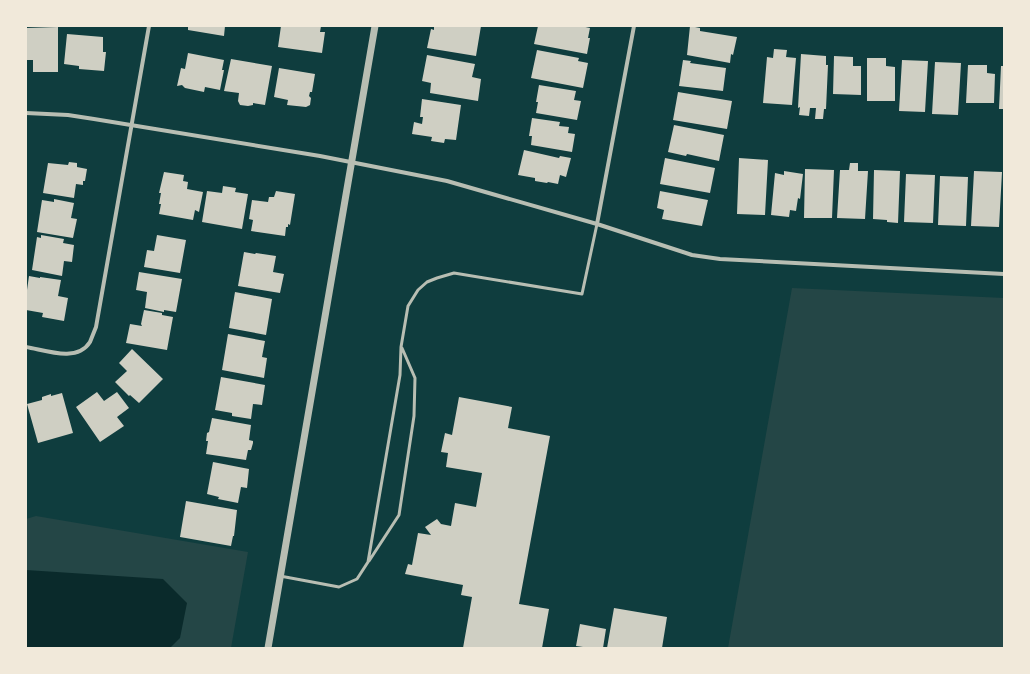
<svg xmlns="http://www.w3.org/2000/svg" width="1030" height="674" viewBox="0 0 1030 674" font-family="Commissioner,sans-serif">
  <style>
    .green { fill: #244646 }
    .water { fill: #0a2a2b }
    .building { fill: #cfcfc3 }
    .lines { fill: none; stroke-linecap: round; stroke-linejoin: round }
    .service { stroke: #b8beb3; stroke-width: 3 }
    .minor { stroke: #b8beb3; stroke-width: 4 }
    .tertiary { stroke: #b8beb3; stroke-width: 7 }
  </style>
  <rect width="100%" height="100%" fill="#0f3d3e"/>
  <path class="green" d="M792,288L1004,298V648H728Z
    M36,516L248,552L231,648H26V519Z"/>
  <path class="water" d="M26,570L163,579L187,603L180,638L170,648H26Z"/>
  <path class="building" d="M188,26H225L224,36L188,30Z
    M281,26H321L320,32H325L322,53L278,47Z
    M434,26H481L476,56L427,48L431,29L434,30Z
    M538,26H581L590,28L588,38H590L587,54L534,44Z
    M690,26L700,28V31L737,37L733,55L731,54L730,63L687,55Z
    M58,27V72H33V60H26V28Z
    M67,34L103,37V52H106L104,71L79,69V66L64,64Z
    M774,49L787,50L786,57L796,58L792,105L763,103L767,57L773,58Z
    M537,50L579,58L578,61L588,63L583,88L531,78Z
    M188,53L224,60L222,70H224L220,90L205,87L204,92L185,88L182,85L177,86L181,68L185,69Z
    M801,54L826,56V65H828L826,109H824L823,119H815L816,108H810L809,116L799,115L800,107L798,108Z
    M427,55L475,64L472,77L481,79L478,101L430,93L431,83L422,81Z
    M834,56L853,57V66H861V95L833,94Z
    M867,58H886V66L895,67V101H867Z
    M231,59L272,66L265,105L253,103V105L248,106L240,105L238,101L239,93L224,91Z
    M683,60L691,61L690,63L726,68L723,91L679,86Z
    M902,60L928,61L925,112L899,111Z
    M935,62L961,63L958,115L932,114Z
    M968,65H987V73L995,74L994,103H966Z
    M1001,66H1004V109H999Z
    M279,68L315,74L312,92H310L309,96L311,98L310,105L306,107L287,105L288,100L274,97Z
    M539,85L576,91L574,100L581,101L577,120L536,113L538,102H536Z
    M678,92L732,101L727,129L673,120Z
    M422,99L461,105L456,140L445,139L444,143L431,141L432,137L412,134L414,122L422,124L423,117H420Z
    M532,118L560,122L559,126L569,127L568,133L575,134L572,152L531,145L532,136H529Z
    M674,125L724,135L719,161L687,154L686,156L668,152Z
    M524,150L559,158L560,156L571,158L566,177L560,175L558,184L548,182L547,183L535,181V178L518,175Z
    M665,158L715,168L710,193L660,184Z
    M739,158L768,160L765,215L737,214Z
    M69,162L77,163V167L87,169L85,181H83V185L76,184L74,198L43,193L48,163L68,165Z
    M850,163H858V171H868L865,219L837,218L840,170H849Z
    M805,169L834,170L832,218H804Z
    M874,170L900,171L898,223L887,222V220L873,219Z
    M784,171L803,174L800,199L798,198L796,211L790,210L789,217L771,215L775,173L784,175Z
    M974,171L1002,172L999,227L971,226Z
    M164,172L184,175L183,181L188,182L187,189L203,192L199,212L195,210L193,220L159,214L161,204H159L161,193H159Z
    M906,174L935,175L933,223L904,222Z
    M940,176L968,177L966,226L938,225Z
    M223,186L236,188L235,192L248,194L242,229L202,222L207,191L222,193Z
    M276,191L295,194L290,225L288,224V227H286L285,236L251,231L253,220L249,219L252,200L268,202L269,197H274Z
    M660,191L708,200L702,226L662,219L664,210L657,208Z
    M54,199L74,203L71,218L77,219L73,238L37,232L42,200L54,202Z
    M41,235L64,239L63,243L74,245L72,262L64,261L62,276L32,270L37,237L41,238Z
    M157,235L186,240L180,273L144,267L147,250L154,251Z
    M244,252L255,254L256,253L276,256L273,272L284,274L280,293L238,286Z
    M139,272L182,279L176,312L164,310V312L145,308L147,292L136,290Z
    M29,276L40,278V277L61,280L58,296L68,298L64,321L42,317L43,313L26,310V297Z
    M235,292L272,299L266,335L229,328Z
    M144,310L162,313V315L173,317L167,350L126,343L130,324L142,326L141,324Z
    M228,334L265,341L262,357L267,358L264,378L222,370Z
    M132,349L163,379L139,403L130,395L129,396L115,382L127,371L119,363Z
    M221,377L265,385L262,405L253,404L251,419L232,416V413L215,410Z
    M97,392L104,401L117,392L129,408L117,417L124,426L100,442L76,407Z
    M62,393L73,433L38,443L27,404L42,400V397L51,394V396Z
    M459,397L512,407L508,428L550,436L519,604L549,609L542,648H463L472,597L461,595L463,585L405,574L408,564L412,565L418,533L431,535L425,527L437,519L441,524L451,526L455,503L476,507L482,473L446,467L448,453L441,452L445,433L452,435Z
    M212,418L251,425L249,440L253,441V443L251,450H248L246,460L206,454L208,441H206L207,433L209,432Z
    M213,462L249,469L247,488L241,487L238,503L218,499L219,497L207,494Z
    M186,501L237,510L234,536H233L231,546L180,537Z
    M614,608L667,617L662,648H607Z
    M580,624L606,629L603,648H590L576,646Z"/>
  <g class="lines">
    <path class="service" d="M369,561L399,515L414,416L415,378L402,348
      M280,576L339,587L357,579L368,562L400,375L401,347L408,306L418,290L427,282L437,278L454,273L582,294L597,224"/>
    <path class="minor" d="M26,113L68,115L94,119L320,156L447,181L597,224L692,255L720,259L1004,274
      M597,224L634,26
      M26,347C45,350 77,363 90,342C92,337 94,332 96,327L149,26"/>
    <path class="tertiary" d="M268,648L375,26"/>
  </g>
  <rect width="1030" height="674" fill="none" stroke="#f1e9da" stroke-width="54"/>
</svg>
